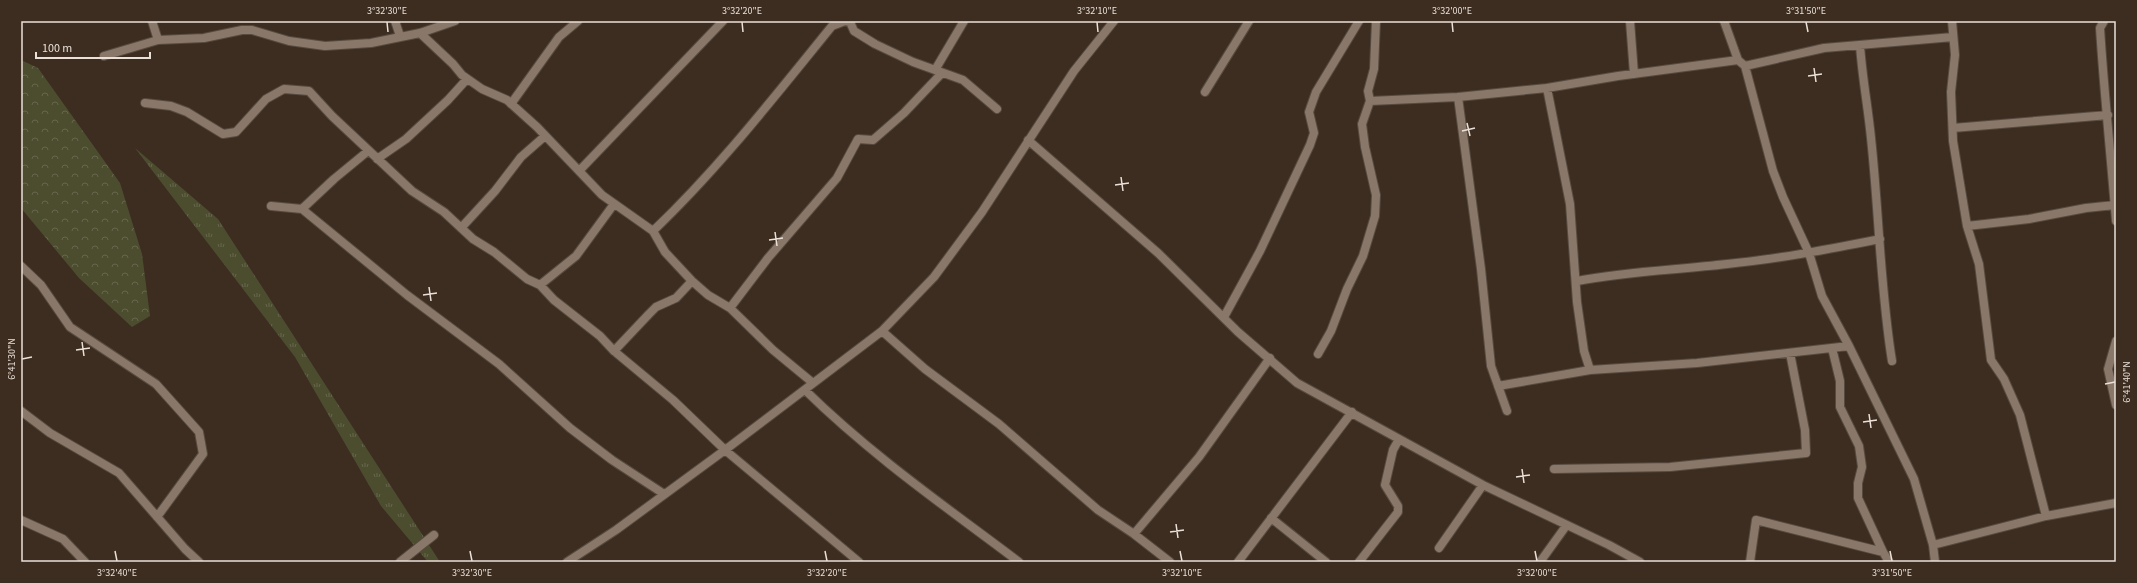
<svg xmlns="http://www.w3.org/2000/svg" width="2137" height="583" viewBox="0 0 2137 583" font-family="'Source Sans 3',sans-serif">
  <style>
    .grass { fill: url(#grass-tufts) }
    .forest { fill: url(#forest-crowns) }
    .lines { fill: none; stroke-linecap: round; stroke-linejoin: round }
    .minor-casing { stroke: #574a3f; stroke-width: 10 }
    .minor { stroke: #897869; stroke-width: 8 }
    .ticks { fill: none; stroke: #eae0d8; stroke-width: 1.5 }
    .neatline { fill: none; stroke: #eae0d8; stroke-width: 1.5 }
    .ticks-label { font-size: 10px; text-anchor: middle; fill: #eae0d8 }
  </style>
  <defs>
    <pattern id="grass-tufts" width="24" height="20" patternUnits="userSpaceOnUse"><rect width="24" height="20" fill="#4c4d2f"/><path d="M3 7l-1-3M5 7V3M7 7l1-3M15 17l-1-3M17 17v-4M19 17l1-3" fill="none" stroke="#66664c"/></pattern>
    <pattern id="forest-crowns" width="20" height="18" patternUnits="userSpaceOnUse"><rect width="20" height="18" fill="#4c4d2f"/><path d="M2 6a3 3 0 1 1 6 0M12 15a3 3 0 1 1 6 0" fill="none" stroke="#66664c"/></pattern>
  </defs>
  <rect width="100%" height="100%" fill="#3c2d20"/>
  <path class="grass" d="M135,148L218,219L440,562H428L381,506L295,357Z"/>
  <path class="forest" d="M21,60L38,68L120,183L142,254L150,316L132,327L79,278L21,208Z"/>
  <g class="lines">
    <defs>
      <path id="minor" d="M152,21L158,40
        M395,21L400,36
        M1630,21L1634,74
        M1724,21L1738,60L1745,66L1773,171L1783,197L1809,253L1822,296L1849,346L1914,479L1933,545L1935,562
        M1952,21L1955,55L1951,92L1953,141L1967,226L1979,264L1991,360L2004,379L2020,415L2046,516
        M2104,21L2100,28C2104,92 2111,157 2116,221
        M420,33L453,64L462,75L482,89L507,100L537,127L602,195L653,231L665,252L692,281L708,295L730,308L773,350L813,383
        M1860,45C1862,76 1868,107 1871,138C1879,212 1880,287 1892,361
        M104,56L158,40L204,38L242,30H252L289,41L325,46L371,43L420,33L455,21
        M1745,66L1824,48L1953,37
        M935,70L964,21
        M1547,88L1570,204L1577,302L1584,351L1590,370L1697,363L1849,346
        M1205,92L1249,21
        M1458,97L1481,269L1491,366L1507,411
        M1370,101L1458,97L1547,88L1618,76L1738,60
        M145,103L171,106L187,112L223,134L236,132L266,99L284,89L309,91L332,116L412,191L444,212L473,239L494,252L527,279L540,285L554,300L600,336L614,351
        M511,104L559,37L578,21
        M1953,128L2108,115
        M1028,140L1158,253L1238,332L1297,383L1483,485L1609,545L1640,562
        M377,159L406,139L448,100L467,79
        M579,171L723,21
        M271,206L302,209L334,179L368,151
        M302,209L407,295L499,364L570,428L612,460L664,494
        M1967,226L2029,219L2086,208L2115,205
        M461,228L495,191L521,157L545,136
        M653,231C719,168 775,96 832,26L845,21L850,22L854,31L875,44L913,62L963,80L997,109
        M21,266L41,285L70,327L156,384L199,432L203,454L157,517
        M692,281L676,298L656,307L649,314L614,351L673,400L725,450L859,562
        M1577,281C1627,271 1677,270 1727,264C1779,259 1829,249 1880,239
        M540,285L576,256L614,204
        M730,308L768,258L837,178L858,139L873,140L904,113L942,73
        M1224,317L1260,251L1310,145L1314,133L1309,112L1316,92L1359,21
        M882,331L925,369L999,424L1098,510L1134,534L1170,562
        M2116,341L2108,369L2116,405
        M1318,354L1331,331L1347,289L1363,256L1375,216L1376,195L1365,147L1362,124L1370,101L1368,91L1374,69L1376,21
        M1498,386L1590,370
        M805,390C870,454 946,507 1019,562
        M21,411L50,433L119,473L185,549L199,562
        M1554,469L1670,467L1806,453L1805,430L1790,353
        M1271,518L1326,562
        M21,520L63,539L85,562
        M1134,534L1199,457L1270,358
        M1933,545L2046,516L2116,503
        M1439,548L1483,485
        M1883,552L1889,562
        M400,562L434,535
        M567,562L616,530L725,450L882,331L934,277L982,212L1074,71L1114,21
        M1238,562L1352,412
        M1359,562L1398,512V506L1385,485L1393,450L1399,439
        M1540,562L1566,526
        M1750,562L1756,520L1883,552L1858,498V483L1862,467L1859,446L1840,407V381L1832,348"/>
    </defs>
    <use href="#minor" class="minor-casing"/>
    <use href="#minor" class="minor"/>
  </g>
  <path class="ticks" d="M387,22L388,32M742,22L743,32M1097,22L1098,32M1452,22L1453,32M1806,22L1808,32M1814,68L1816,82M1808,76L1822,74M1467,123L1470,136M1462,131L1475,128M1121,177L1123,191M1115,185L1129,183M775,232L777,246M769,240L783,238M429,287L431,301M423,295L437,293M82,342L84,356M76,350L90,348M22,359L32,357M2105,384L2115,382M1869,414L1871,428M1863,422L1877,420M1522,469L1524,483M1516,477L1530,475M1176,524L1178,538M1170,532L1184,530M115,551L117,561M470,551L472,561M825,551L827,561M1180,551L1182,561M1535,551L1537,561M1890,551L1892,561"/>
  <rect width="2137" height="583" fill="none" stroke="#3c2d20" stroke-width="44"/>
  <path d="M36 52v6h114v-6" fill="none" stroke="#eae0d8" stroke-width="2"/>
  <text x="42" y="52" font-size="12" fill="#eae0d8" stroke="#3c2d20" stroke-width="3" paint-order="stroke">100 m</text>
  <rect x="22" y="22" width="2093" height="539" class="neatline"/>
  <g class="ticks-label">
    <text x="387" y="14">3°32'30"E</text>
    <text x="742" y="14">3°32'20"E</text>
    <text x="1097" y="14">3°32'10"E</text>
    <text x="1452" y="14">3°32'00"E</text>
    <text x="1806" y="14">3°31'50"E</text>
    <text transform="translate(11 359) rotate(-90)" y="4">6°41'30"N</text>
    <text transform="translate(2126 382) rotate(-90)" y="4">6°41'40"N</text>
    <text x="117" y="576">3°32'40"E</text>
    <text x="472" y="576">3°32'30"E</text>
    <text x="827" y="576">3°32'20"E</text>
    <text x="1182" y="576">3°32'10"E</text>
    <text x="1537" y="576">3°32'00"E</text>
    <text x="1892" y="576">3°31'50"E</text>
  </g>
</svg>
